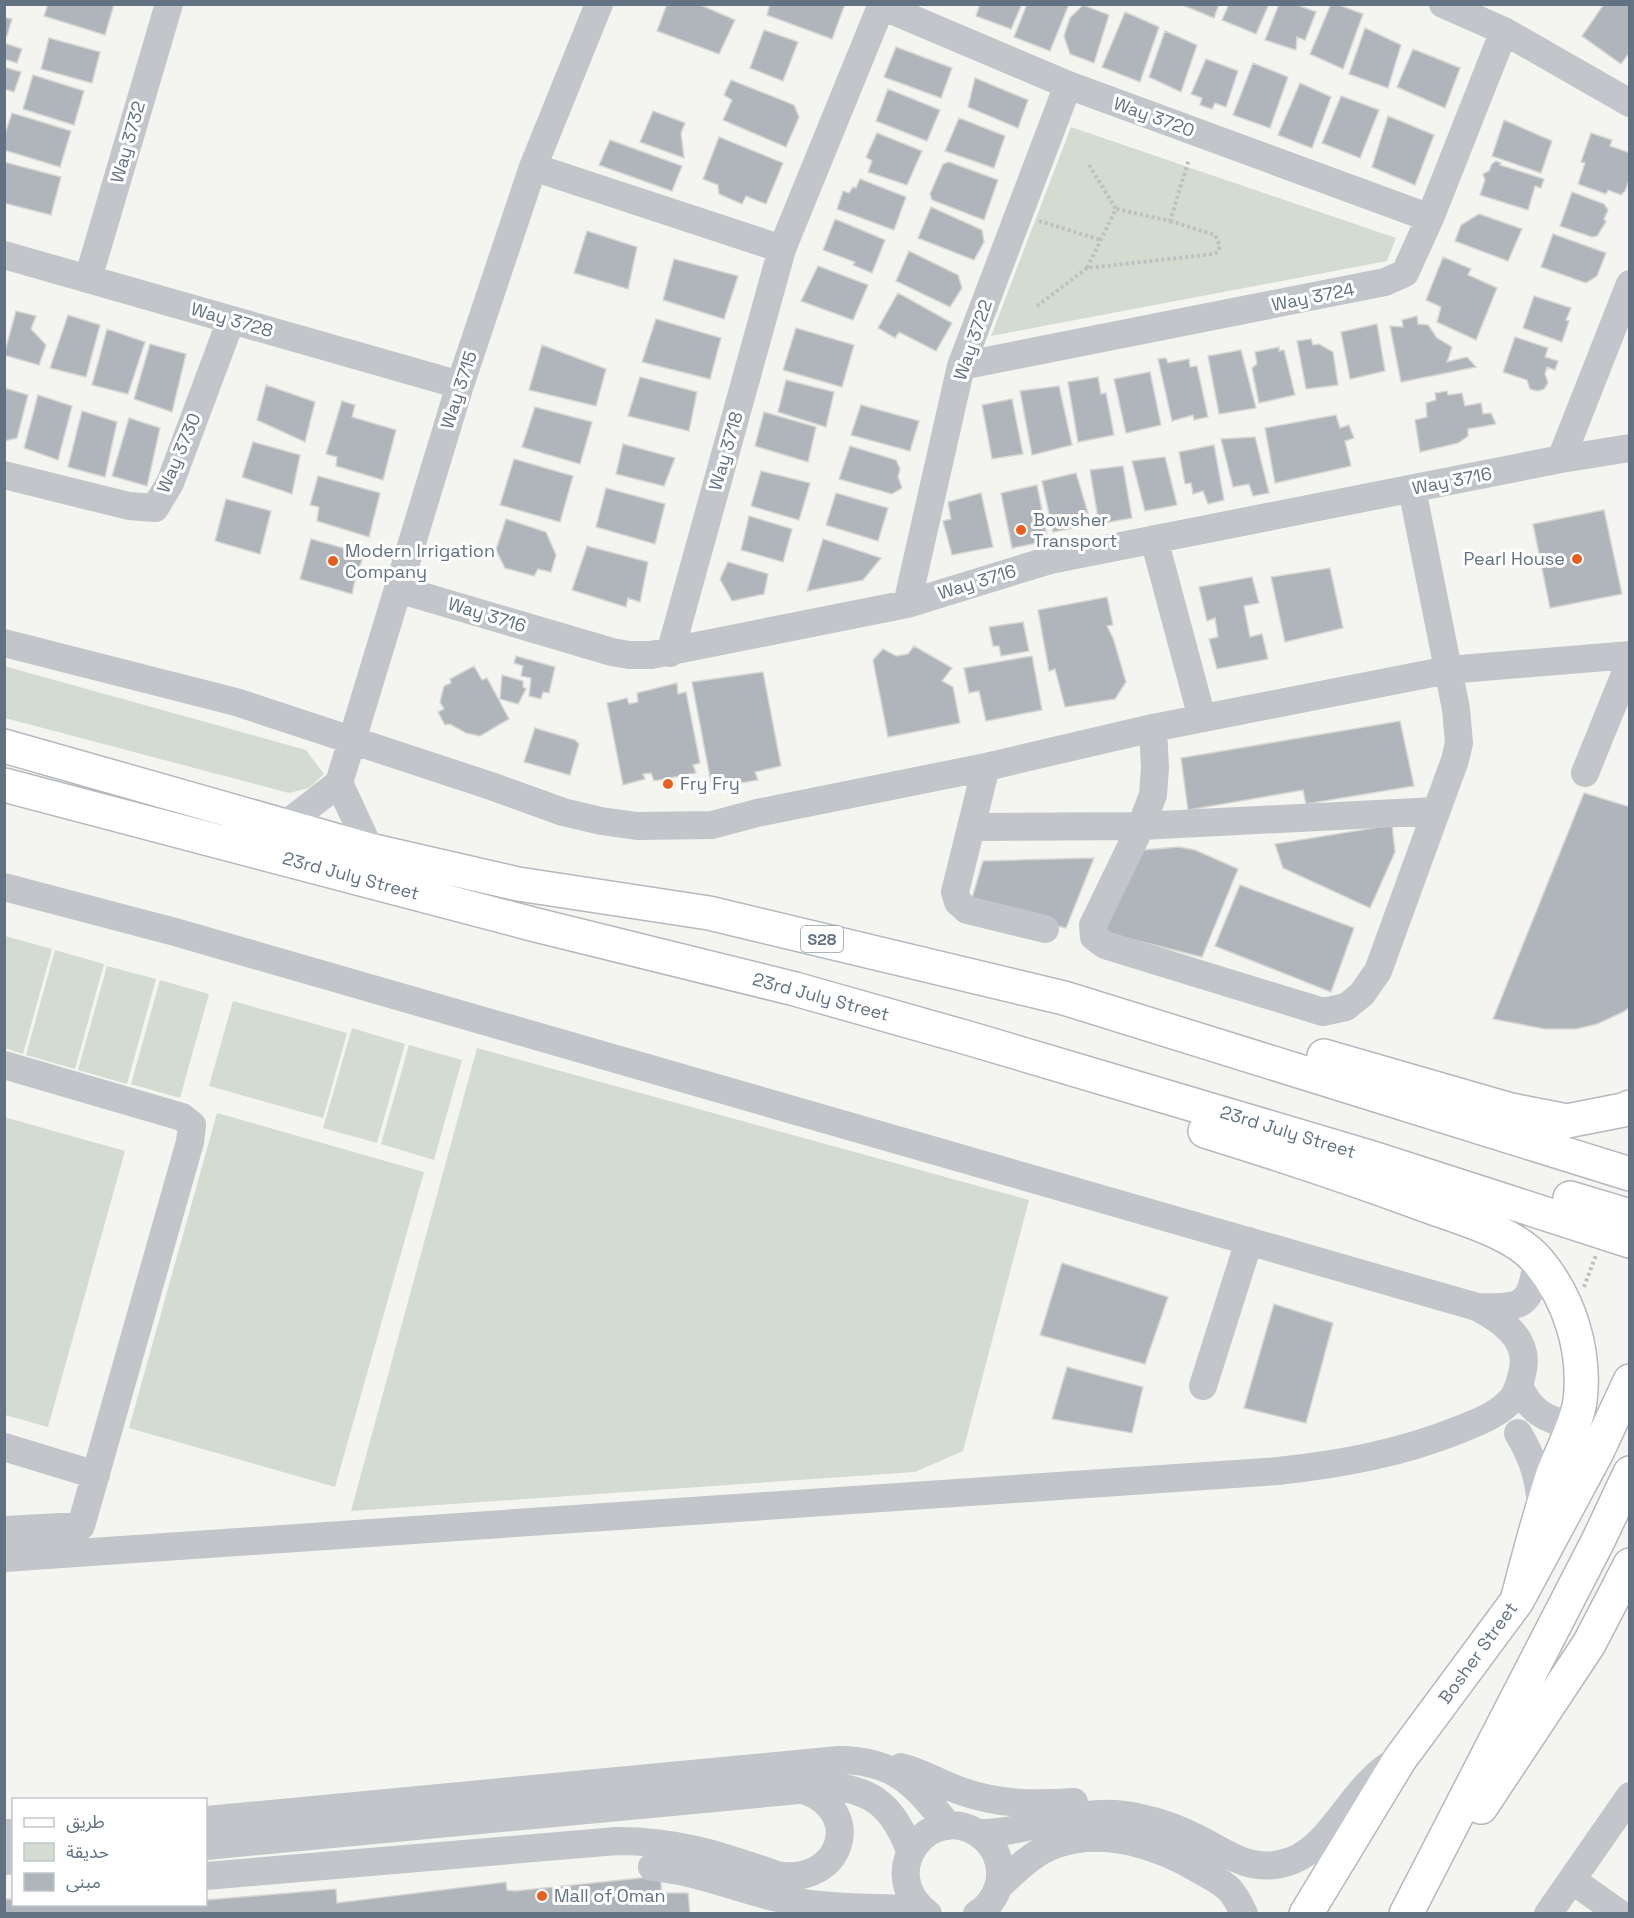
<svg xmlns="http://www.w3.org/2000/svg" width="1634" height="1918" viewBox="0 0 1634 1918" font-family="'Space Grotesk','Noto Sans Arabic',sans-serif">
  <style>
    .green { fill: #d4dcd1 }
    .building { fill: #afb5bb; stroke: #d6d6d3; stroke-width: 1.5 }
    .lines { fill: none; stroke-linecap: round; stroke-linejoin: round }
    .major-casing { stroke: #b5b9bd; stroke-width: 36 }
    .path { stroke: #bebfc1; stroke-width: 4; stroke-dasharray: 3 3; stroke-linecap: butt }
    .minor { stroke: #c2c5c9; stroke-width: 28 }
    .major { stroke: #fff; stroke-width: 33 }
    .poi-dot { fill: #eb5d1a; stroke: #fff; stroke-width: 2 }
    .labels { text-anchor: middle; stroke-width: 6; stroke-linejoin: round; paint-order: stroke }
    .shield { fill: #fff; stroke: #919ca8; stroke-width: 1.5 }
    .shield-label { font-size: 16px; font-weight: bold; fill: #627283 }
    .street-label { font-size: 18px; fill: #627283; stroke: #fff }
    .poi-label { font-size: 18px; fill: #627283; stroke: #fff; text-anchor: start }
  </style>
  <rect width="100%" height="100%" fill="#f4f5f0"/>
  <path class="green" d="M1071,127L1396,238L1387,261L991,336Z
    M4,666L306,750L324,774L309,788L289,793L5,718Z
    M5,936L52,949L23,1054L5,1048Z
    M55,950L104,964L75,1069L26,1055Z
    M107,966L156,979L127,1084L78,1070Z
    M160,980L209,994L180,1098L131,1084Z
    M233,1001L347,1033L323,1118L209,1086Z
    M352,1028L405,1044L377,1143L323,1128Z
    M409,1045L462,1060L434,1160L381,1144Z
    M477,1048L1029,1200L963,1451L915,1472L351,1511Z
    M217,1113L424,1172L335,1487L129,1428Z
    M4,1117L125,1151L48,1427L5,1415Z"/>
  <path class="building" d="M48,4H114L105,35L44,16Z
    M667,4H698L735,20L719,54L657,31Z
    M770,4H845L832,39L767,15Z
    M980,4H1022L1011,29L976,16Z
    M1027,4H1069L1050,51L1014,37Z
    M1180,4H1219L1214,18Z
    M1229,4H1269L1256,34L1222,20Z
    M1279,4H1301L1300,6L1316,12L1305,40L1297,37L1296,50L1265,40Z
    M1331,4H1336L1363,14L1343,69L1310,54Z
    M1604,4H1630V52L1621,64L1582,36Z
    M1083,5L1109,15L1094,63L1070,54L1064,36L1070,18Z
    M1125,12L1159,27L1140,82L1102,67Z
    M4,17L12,19L7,36H4Z
    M1365,28L1401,45L1388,88L1349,74Z
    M764,30L798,42L783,81L750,68Z
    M1165,31L1197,45L1181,92L1149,77Z
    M49,38L100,52L92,83L41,69Z
    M4,43L22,49L17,63L4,59Z
    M896,47L952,68L941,98L884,77Z
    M1413,49L1460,68L1445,108L1397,87Z
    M1206,59L1238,71L1226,107L1215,103L1212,109L1200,105L1202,98L1191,94Z
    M1253,63L1288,77L1270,128L1233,115Z
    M4,67L21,72L14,92L4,89Z
    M33,75L84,91L74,125L23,109Z
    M975,78L1028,100L1018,128L968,107Z
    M731,80L794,105L799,117L786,147L723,120L732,100L724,95Z
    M1300,83L1331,97L1312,148L1278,135Z
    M888,89L940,110L927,141L876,121Z
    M1341,96L1379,110L1360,158L1322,143Z
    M653,111L685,123L681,133L684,158L640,142Z
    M12,113L71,131L60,167L4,150V137Z
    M1388,116L1434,135L1415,185L1372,167Z
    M959,118L1005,136L994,168L945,151Z
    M1504,120L1552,141L1541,173L1492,156Z
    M877,133L922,151L907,185L868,172L872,161L866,157Z
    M1591,133L1612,140L1610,146L1630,153V177L1625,191L1621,195L1608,190L1606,194L1578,184L1585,163L1581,162Z
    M719,137L783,163L766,204L746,196L742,204L719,194L718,185L703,179Z
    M610,140L682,166L672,191L599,165Z
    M1496,161L1501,163L1500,165L1544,179L1541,188L1535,186L1528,210L1480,195L1485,180L1483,174L1489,171L1492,164Z
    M4,162L61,177L51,215L4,203Z
    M949,162L998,180L984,220L932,200L930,194L943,164Z
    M860,179L906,197L894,230L837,209L843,191L849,193L853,187L856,188Z
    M1572,192L1604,204L1608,210L1604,219L1606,222L1597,236L1592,237L1560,226Z
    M931,207L982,230L984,242L974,260L918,238Z
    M1479,214L1522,229L1508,261L1455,241L1461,225Z
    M835,219L885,240L872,273L853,265L855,262L823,250Z
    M587,231L637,247L628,289L574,273Z
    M1553,234L1606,253L1597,276L1586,283L1541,267Z
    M909,251L958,275L962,288L950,307L896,281Z
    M1443,257L1471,269L1468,275L1497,288L1476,340L1437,322L1441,307L1426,300Z
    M674,259L738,276L724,319L663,300Z
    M818,266L868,285L853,320L801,301Z
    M898,293L952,323L936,351L899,332L895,338L878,328Z
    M1534,296L1571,308L1566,320L1569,321L1562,342L1523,328Z
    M16,311L36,316L31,329L46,345L39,365L4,355Z
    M68,315L100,325L86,377L50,368Z
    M1417,316L1418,324L1428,325L1437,338L1452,347L1447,362L1467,357L1476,367L1401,382L1390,326L1403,327L1402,320Z
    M656,319L721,338L710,379L642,362Z
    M1377,324L1385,371L1350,379L1341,332Z
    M796,328L854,345L842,387L783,370Z
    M107,329L145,342L128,394L92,385Z
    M1515,337L1548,348L1545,357L1558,361L1555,370L1547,367L1545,374L1548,383L1544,389L1538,391L1530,389L1527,380L1503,372Z
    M1311,339L1313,345L1319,344L1333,352L1338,385L1306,389L1297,341Z
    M150,344L186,354L172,412L134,399Z
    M542,345L606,369L596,406L529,390Z
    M1279,347V351L1284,350L1295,395L1259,403L1252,368L1257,364L1255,352Z
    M1241,350L1256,408L1219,414L1208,356Z
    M1166,358L1168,363L1189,359L1190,367L1197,366L1208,417L1194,420L1193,415L1172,421L1158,359Z
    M1150,372L1161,425L1126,433L1114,379Z
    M640,377L697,392L689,431L628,416Z
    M1098,377L1101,394L1106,393L1114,435L1078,442L1068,382Z
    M786,380L834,392L826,427L778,412Z
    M266,385L315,402L305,442L257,420Z
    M1059,386L1072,445L1032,455L1020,391Z
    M4,388L28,395L17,438L4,441Z
    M1447,391L1448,395L1462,393L1465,406L1481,403L1483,414L1491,413L1496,424L1468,429V436L1458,443L1420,452L1415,420L1427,417L1426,403L1436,400L1435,393Z
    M38,395L72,406L58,460L24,448Z
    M1012,399L1023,454L992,459L982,405Z
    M342,401L355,405L352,417L396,430L383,480L336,466L337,457L326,454Z
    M861,405L919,421L910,451L851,435Z
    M535,407L592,422L580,464L522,447Z
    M82,411L117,422L105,477L68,467Z
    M764,412L816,427L808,462L755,446Z
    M1336,415L1340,428L1349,425L1354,438L1345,441L1351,466L1275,483L1265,428Z
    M129,418L160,428L147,486L112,476Z
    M1255,437L1269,493L1253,496L1249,484L1233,487L1221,439Z
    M253,442L300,455L292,494L242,477Z
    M623,444L675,458L664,486L616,474Z
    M1214,445L1224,500L1208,504L1203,491L1193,494L1191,483L1185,484L1179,452Z
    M850,446L896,460L900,469L898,477L902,488L892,494L839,479Z
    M1165,457L1177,505L1145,511L1132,461Z
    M514,459L573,476L560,522L500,505Z
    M1123,466L1132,518L1099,524L1090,470Z
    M761,471L810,483L799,520L751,506Z
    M1076,473L1088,513L1083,514L1085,526L1053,532L1042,481Z
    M318,476L380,493L369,537L317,521L319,507L310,505Z
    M1037,485L1048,541L1012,548L1001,493Z
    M606,488L665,504L655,544L596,527Z
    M836,493L888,508L878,541L826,525Z
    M981,493L993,547L952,555L943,521L951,519L948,502Z
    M226,499L271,511L260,554L215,541Z
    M1604,510L1622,594L1550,608L1533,524Z
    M749,516L792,529L783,562L741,550Z
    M506,519L546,532L556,555L551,572L538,569L534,576L505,568L496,550Z
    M311,539L364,554L359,569L361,571L359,579L355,580L352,594L300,579Z
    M823,539L881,558L863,580L807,591Z
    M587,546L648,562L640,602L628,598L626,607L572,590Z
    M728,562L768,574L764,594L732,601L720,579Z
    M1330,568L1343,628L1285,642L1271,577Z
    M1252,577L1259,603L1244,606L1250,637L1262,634L1268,659L1217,669L1209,639L1218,637L1215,618L1207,621L1199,587Z
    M1107,597L1113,625L1107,626L1113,638L1126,682L1115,699L1065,707L1055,669L1049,671L1038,610Z
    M1023,622L1029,651L1001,656L999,646H993L989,627Z
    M914,646L952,668L942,681L953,687L960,723L888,737L873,660L883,649L896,656L908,654Z
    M516,656L555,667L549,693L543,692L541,699L529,696L531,678L521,676L523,666L514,663Z
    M1032,656L1042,710L986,721L979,691L969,693L964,668Z
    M474,666L482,680L487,678L509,719L480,736L466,733L450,724L445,725L438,712L444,709L440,702L444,686L451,683L450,679Z
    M763,672L781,766L755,772L758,780L712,788L692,682Z
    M502,675L523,681V687L526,689L518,704L500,699Z
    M677,683L678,694L686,692L700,763L693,765L696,773L654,781L651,773L643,774L645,779L623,785L607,703L627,698L629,704L638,702L637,693Z
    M1400,721L1414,786L1306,804L1303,790L1188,810L1181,758Z
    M535,728L575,740L579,744L570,775L524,762Z
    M1584,793L1630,807V1007L1623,1012L1597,1024L1576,1029H1545L1493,1019Z
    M1392,825L1395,852L1370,908L1283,868L1275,844Z
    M1179,847L1195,850L1238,869L1202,957L1102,932L1131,851Z
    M1094,858L1066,928L970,905L983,861Z
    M1240,885L1354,928L1331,992L1215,946Z
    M1062,1263L1168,1297L1145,1364L1040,1335Z
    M1274,1304L1333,1323L1306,1423L1244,1408Z
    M1067,1367L1143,1387L1132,1433L1052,1419Z
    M660,1876L662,1893H688L690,1914H4V1899H14V1904H206V1900L336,1889L337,1903L506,1882L507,1890L515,1891Z"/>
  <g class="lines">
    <defs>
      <path id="major" d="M4,746L370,850L518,884L709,913L1064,998L1630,1174
        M4,785L532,924L795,989L968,1038L1366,1156L1630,1241
        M1324,1056L1511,1110L1567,1121L1623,1110L1630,1107
        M1205,1131C1279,1154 1352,1178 1425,1205C1460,1218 1514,1232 1538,1261C1570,1299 1586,1352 1580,1401C1577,1424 1561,1452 1553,1474C1539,1516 1528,1558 1517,1601
        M1570,1198L1630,1216
        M1481,1807L1589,1644L1630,1565
        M1306,1914L1400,1759L1517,1601L1597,1452L1630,1381
        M1406,1914L1599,1539L1630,1473"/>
    </defs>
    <use href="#major" class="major-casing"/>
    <path class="path" d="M1089,165L1116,209
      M1039,221L1101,240
      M1170,221L1215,235L1220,246L1218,252L1214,254L1087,268L1116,209L1170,221L1189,159
      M1037,306L1087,268
      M1584,1287L1596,1255"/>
    <path class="minor" d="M1443,4L1504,31L1630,103
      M882,6L1068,85L1430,218
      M533,167L782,249
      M4,255L460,385
      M88,279L169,4
      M961,366L1385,282L1405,273L1430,218L1504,31
      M1561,459L1630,284
      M4,475L129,506L155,508L170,483L231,320
      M1154,539L1202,718
      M398,589L612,652L629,655H651L907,604L1050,560L1561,459L1630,448
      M907,604L961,366L1068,85
      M4,643L236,702L491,786L563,812L601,821L637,826L712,825L757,813L986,767L1153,728L1448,670L1630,655
      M670,653L782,249L882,4
      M1153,728L1155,768L1153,795L1141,826L1436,811
      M986,767L955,892L958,902L967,910L1045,929
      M1585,773L1630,662
      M339,783L370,850
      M285,825L339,783L460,385L533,167L599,4
      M971,827L1141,826L1093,925L1094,937L1105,945L1323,1012L1346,1007L1362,994L1378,971L1455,760L1459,743L1456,709L1412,489
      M4,887L175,932L1477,1307C1500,1319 1529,1338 1523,1369C1521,1379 1519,1390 1512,1399C1498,1415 1480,1421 1461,1429C1402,1453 1342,1464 1278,1471L4,1558
      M4,1065L182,1117L192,1125L190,1142L81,1526L4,1530
      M1477,1307C1523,1308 1531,1307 1537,1260
      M1519,1385C1529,1411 1546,1420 1572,1425
      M1203,1386L1249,1241
      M1518,1433C1533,1458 1540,1480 1541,1510
      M4,1447L96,1475
      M901,1767C921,1772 939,1783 958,1790C996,1804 1033,1805 1074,1802
      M206,1820L839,1760C894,1760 916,1784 948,1826
      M4,1833H14
      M978,1833C1036,1833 1081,1803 1141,1818C1160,1822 1179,1829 1197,1838C1229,1854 1252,1875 1291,1861C1334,1845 1352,1785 1396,1761
      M206,1846L831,1787C875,1789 895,1811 910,1851
      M4,1861L14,1860
      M652,1867C700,1871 744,1892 791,1901C835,1909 879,1907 923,1910
      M206,1876L617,1841C679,1841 719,1855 777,1875C841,1886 866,1812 804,1790
      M1572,1880L1620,1914
      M998,1887C1016,1870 1033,1852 1057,1844C1105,1827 1162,1847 1203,1872C1212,1877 1222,1882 1230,1890C1236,1897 1240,1905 1244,1914
      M928,1914C872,1872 933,1795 984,1838C994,1846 999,1858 1000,1871C1001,1888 992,1905 977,1914
      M1548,1914L1630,1796"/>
    <use href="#major" class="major"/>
  </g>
  <g class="poi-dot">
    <circle cx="1021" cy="530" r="6"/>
    <circle cx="1577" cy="559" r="6"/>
    <circle cx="333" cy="561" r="6"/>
    <circle cx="668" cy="784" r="6"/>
    <circle cx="542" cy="1896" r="6"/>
  </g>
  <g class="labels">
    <rect class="shield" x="801" y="926" width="42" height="26" rx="4.5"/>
    <g class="shield-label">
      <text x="822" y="945">S28</text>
    </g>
    <g class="street-label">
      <text transform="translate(1154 117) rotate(20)" y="6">Way 3720</text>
      <text transform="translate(128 142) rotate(-74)" y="6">Way 3732</text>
      <text transform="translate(1313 297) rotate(-11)" y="6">Way 3724</text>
      <text transform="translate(232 320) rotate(16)" y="6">Way 3728</text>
      <text transform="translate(973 340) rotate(-71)" y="6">Way 3722</text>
      <text transform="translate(459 390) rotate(-72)" y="6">Way 3715</text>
      <text transform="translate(726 451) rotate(-74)" y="6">Way 3718</text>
      <text transform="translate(179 453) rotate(-67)" y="6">Way 3730</text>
      <text transform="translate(1452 481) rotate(-11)" y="6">Way 3716</text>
      <text transform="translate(977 582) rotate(-17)" y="6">Way 3716</text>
      <text transform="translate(487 615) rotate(17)" y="6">Way 3716</text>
      <text transform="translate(351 876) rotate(15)" y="6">23rd July Street</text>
      <text transform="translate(821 997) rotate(15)" y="6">23rd July Street</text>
      <text transform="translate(1288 1132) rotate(17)" y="6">23rd July Street</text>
      <text transform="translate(1478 1653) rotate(-54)" y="6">Bosher Street</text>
    </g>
    <g class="poi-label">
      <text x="1033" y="526">Bowsher<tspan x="1033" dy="21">Transport</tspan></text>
      <text x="345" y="557">Modern Irrigation<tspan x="345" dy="21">Company</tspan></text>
      <text x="1565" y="565" text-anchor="end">Pearl House</text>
      <text x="680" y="790">Fry Fry</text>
      <text x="554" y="1902">Mall of Oman</text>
    </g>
  </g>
  <rect width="1634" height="1918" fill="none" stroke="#627283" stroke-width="12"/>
  <rect x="12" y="1798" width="195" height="108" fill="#ffffff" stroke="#c0c7cd" stroke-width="1.5"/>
  <rect x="24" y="1818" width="30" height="9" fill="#ffffff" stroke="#c0c7cd" stroke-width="1.5"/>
  <text x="66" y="1828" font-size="18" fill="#627283">طريق</text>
  <rect x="24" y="1843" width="30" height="18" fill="#d4dcd1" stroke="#c0c7cd" stroke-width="1.5"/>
  <text x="66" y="1858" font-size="18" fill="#627283">حديقة</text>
  <rect x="24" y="1873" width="30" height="18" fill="#afb5bb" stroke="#c0c7cd" stroke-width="1.5"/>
  <text x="66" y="1888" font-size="18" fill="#627283">مبنى</text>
</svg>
